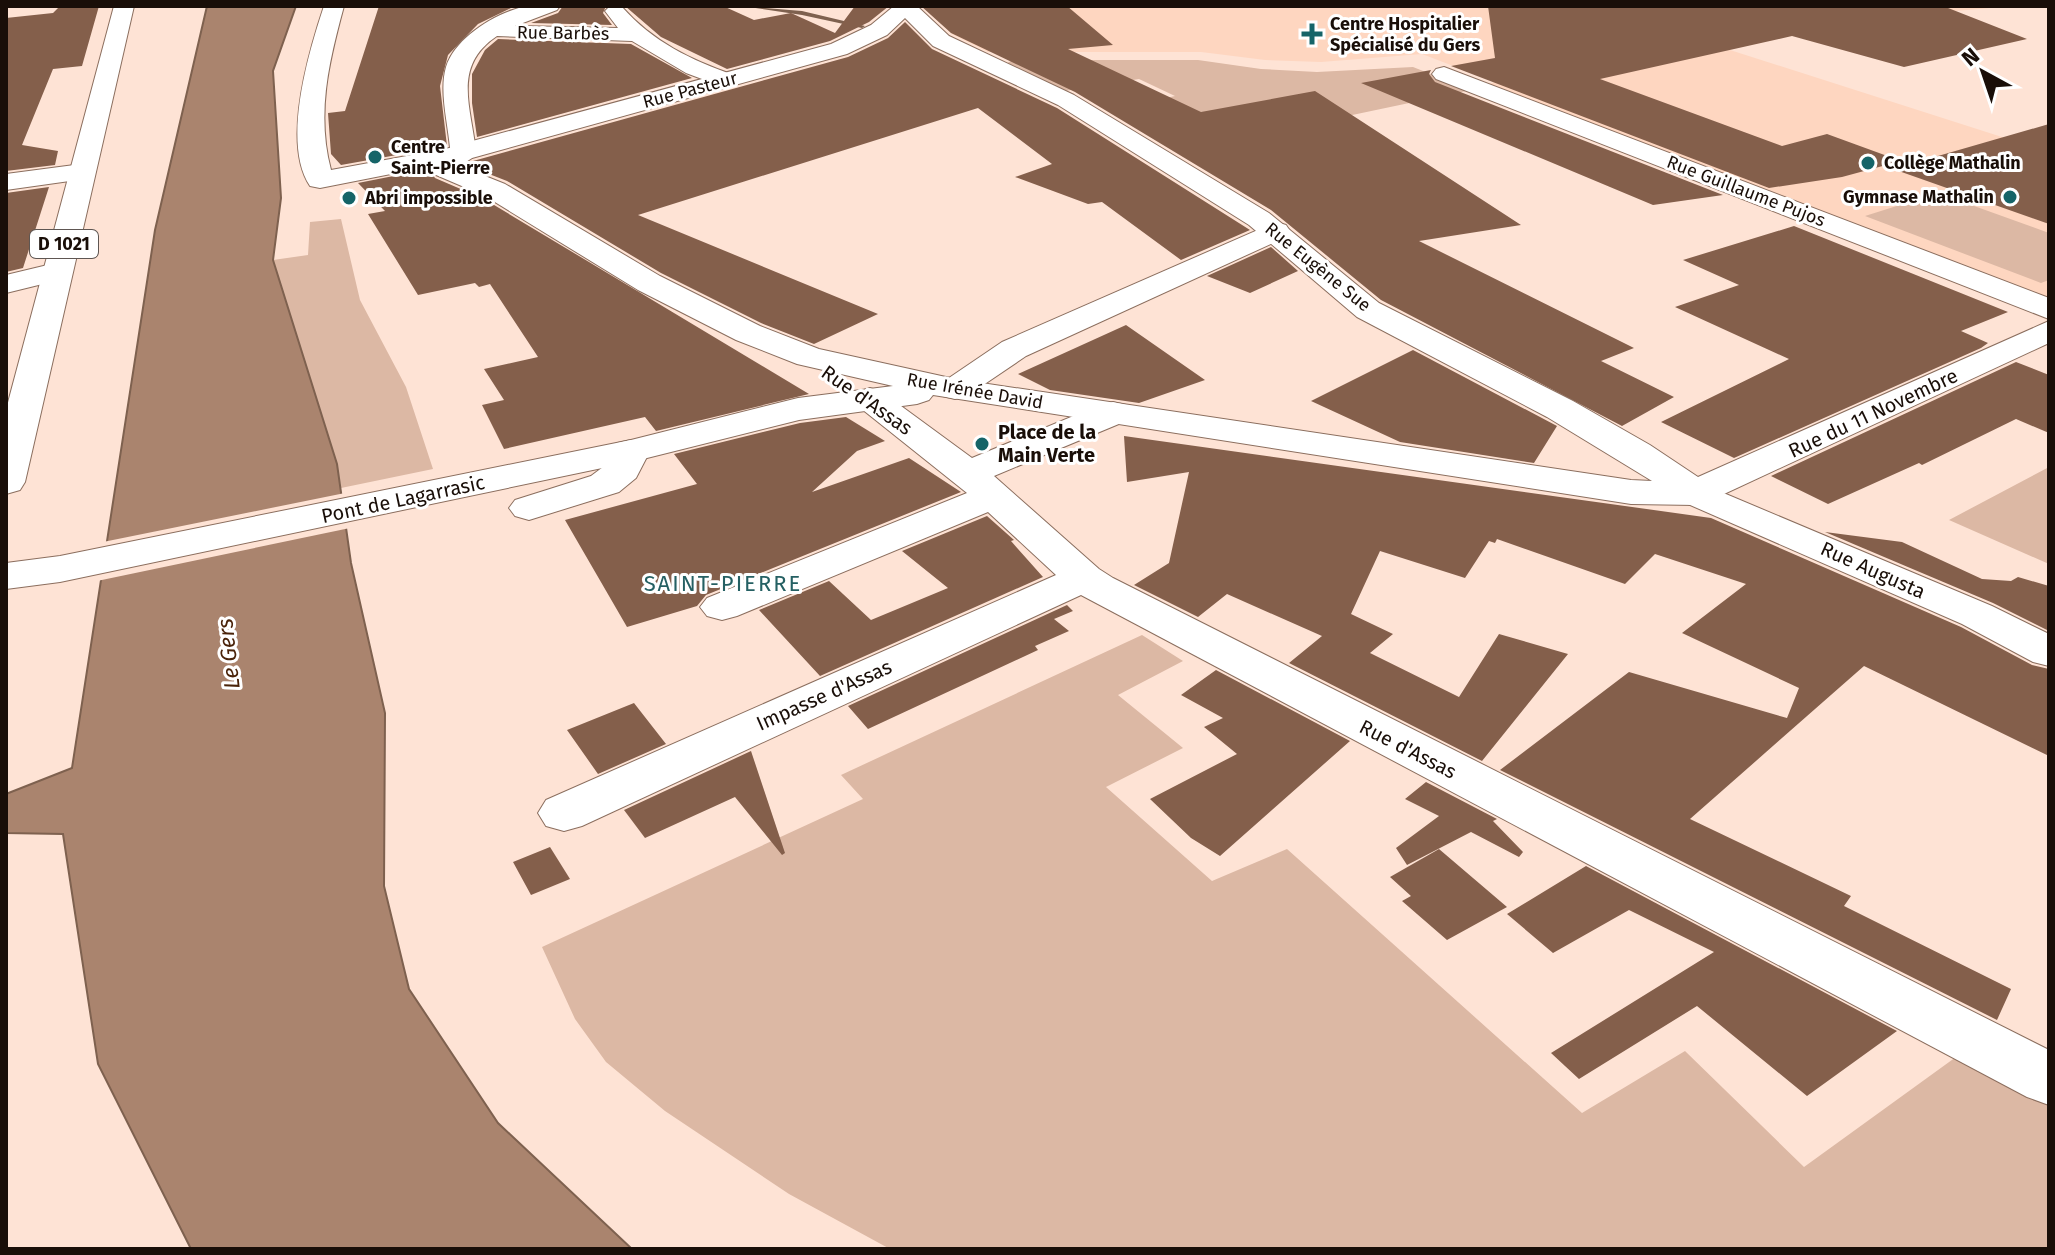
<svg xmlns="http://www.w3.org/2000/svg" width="2055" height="1255" viewBox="0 0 2055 1255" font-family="'Fira Sans',sans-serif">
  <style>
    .built { fill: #fed6c0 }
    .green { fill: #dcb8a4 }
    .water { fill: #aa846e; stroke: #7e614f; stroke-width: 2 }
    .pier { fill: #fee3d5 }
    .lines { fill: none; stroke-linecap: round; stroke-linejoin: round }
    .stream { fill: #7e614f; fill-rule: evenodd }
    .building { fill: #845f4b }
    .minor-casing { stroke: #8b6e5e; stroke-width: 2 }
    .major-casing { stroke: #8b6e5e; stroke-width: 2 }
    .minor { fill: #fff; fill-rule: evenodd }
    .major { fill: #fff; fill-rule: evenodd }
    .poi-dot { fill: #156468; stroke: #fff; stroke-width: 3 }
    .labels { text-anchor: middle; stroke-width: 6; stroke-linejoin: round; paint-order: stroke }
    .far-poi-label { font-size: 18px; font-weight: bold; fill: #190e08; stroke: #fff; text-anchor: start }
    .far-street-label { font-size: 18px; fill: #190e08; stroke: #fff }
    .shield { fill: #fff; stroke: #5e5652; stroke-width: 2 }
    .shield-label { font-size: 18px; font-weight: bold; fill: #190e08 }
    .street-label { font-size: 20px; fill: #190e08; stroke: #fff }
    .poi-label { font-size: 20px; font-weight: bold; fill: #190e08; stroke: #fff; text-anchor: start }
    .neighbourhood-label { font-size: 22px; letter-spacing: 2px; fill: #256063; stroke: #fff }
    .water-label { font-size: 22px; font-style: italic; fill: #4a2309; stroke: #fff }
  </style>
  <rect width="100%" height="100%" fill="#fee3d5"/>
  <path class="built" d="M927,6H2015L1680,34L2049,152V300L1486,85L1495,82L1422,54L1321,62L1265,60L1201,52H988L952,34Z"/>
  <path class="green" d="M1013,60H1198L1261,69L1317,72L1413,67L1471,90L1319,122L1199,119L1162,99L1175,96L1139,79L1065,91L1007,63Z
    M1938,193L2049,233V280L2041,283L1865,216Z
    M341,219L360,300L406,387L433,469L341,488L337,464L273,260L308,255L310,222Z
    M2049,467V564L1949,520Z
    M1142,635L1183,661L1118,695L1183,748L1106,787L1212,881L1287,849L1582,1113L1685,1051L1804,1167L1956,1057L2049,1102V1249H890L789,1194L665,1111L606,1062L575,1019L542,947L863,799L841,775Z"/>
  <path class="water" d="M207,6H296L273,71L281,198L273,260L337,464L351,563L385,713L384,886L409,989L498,1123L632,1249H191L98,1064L63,834L6,833V794L72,768L155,230Z"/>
  <path class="pier" d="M345,493L350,528L97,581L103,542Z"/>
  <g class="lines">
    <path class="stream" d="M742,6L802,11L865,26L862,28L802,15Z"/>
  </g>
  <path class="building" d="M60,6H99L82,66L53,69L22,145L58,151L55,165L6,171V18L53,13Z
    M379,6H515L478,24L448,55L440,86L447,146L341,165L331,154L328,113L345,111Z
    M563,6H606L603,13L612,25L531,23L558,13Z
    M625,6H723L754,20L791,13L835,33L855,6H889L869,22L830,41L727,69L661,37Z
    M921,6H1067L1113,45L1068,49L1201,112L1315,91L1521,225L1419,241L1634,348L1601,361L1674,397L1622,426L1381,300L1271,210L1075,92L951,33Z
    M1488,6H1943L2027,39L1904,67L1792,36L1600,79L1782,146L1827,134L1901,161L1842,177L1769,188L1451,66L1495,58Z
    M905,22L932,49L1057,108L1250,230L1181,260L1102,202L1088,204L1015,177L1052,164L978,108L638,215L878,314L814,344L761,323L661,273L507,181L466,165L473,161L848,57L888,38Z
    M498,39L631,44L692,78L477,137L472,103V74L485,50Z
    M1431,70L1429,74L1435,82L1723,195L1653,205L1361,83Z
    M2049,124V224L1893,169Z
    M429,169L435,178L484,199L809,394L656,431L645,417L504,449L482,405L504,400L484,369L538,357L490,284L479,287L475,283L418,295L368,214L385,211L358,183Z
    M49,187L23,268L6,272V193Z
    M1794,226L2008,312L1961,331L1988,343L1981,348L1734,458L1661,422L1789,359L1675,307L1739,285L1683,260Z
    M1271,247L1298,271L1250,293L1207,276Z
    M1126,325L1205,380L1139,403L1050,390L1018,374Z
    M1413,350L1557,426L1534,463L1400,442L1311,401Z
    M2016,362L2049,375V433L2016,419L1922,465L1919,463L1828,504L1771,476Z
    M846,417L885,441L857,451L812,492L909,458L961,492L706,595L697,606L627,627L565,520L697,484L674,454L800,423Z
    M1124,436L1711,518L1961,627L2032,665L2049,669V756L1864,666L1690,819L1851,896L1844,906L2011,989L1997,1020L1500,770L1629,672L1787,718L1799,688L1682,633L1746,584L1655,554L1625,584L1497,539L1495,543L1489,541L1465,578L1380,551L1351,614L1393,634L1370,653L1459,697L1499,634L1568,654L1482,761L1289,663L1322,636L1227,594L1198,617L1134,585L1169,563L1189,472L1127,482Z
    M987,516L1014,540L1011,541L1043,577L820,676L759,610L829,581L871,620L948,588L902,551Z
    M1825,532L1902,542L1982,579L2011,581L2018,577L2049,586V631L1993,603Z
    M1067,605L1073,611L1054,619L1069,631L1035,646L1038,650L868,729L848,706Z
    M1216,670L1350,741L1220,856L1191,838L1150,799L1237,754L1204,727L1223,718L1181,695Z
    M634,703L666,744L598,774L567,730Z
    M751,751L785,853L782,855L735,797L645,838L624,810Z
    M1426,782L1497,819L1493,821L1523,852L1519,857L1471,832L1407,865L1396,848L1439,816L1405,799Z
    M550,847L570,879L531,895L513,862Z
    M1439,849L1507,907L1447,940L1402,901L1411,896L1390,877Z
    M1586,866L1897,1031L1807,1096L1697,1006L1579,1079L1551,1053L1714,952L1629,910L1553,953L1507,914Z"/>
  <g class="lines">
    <defs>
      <path id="minor" d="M324,6H344C329,61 316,114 331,170L450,148C448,124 439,91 446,67C455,37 499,10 529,6C539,5 550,6 560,6L557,10L515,26L618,28L605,11L610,6L622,7C653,42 691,60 734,75L738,80L734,85H718L686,73L632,41L497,36C452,66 471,106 476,152L472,158L320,188L310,186C281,143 309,51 324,6Z
        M1444,67L2049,298V319L1436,79L1432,74L1436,69Z
        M82,164L91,166L95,172L91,178L6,190V174Z
        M1276,222L1286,225L1290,231L1286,237L1026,356L967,396L955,399L943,396L938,389L943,382L1002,342Z
        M56,263L67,266L71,272L67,278L6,293V275Z
        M870,388L882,392L972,458L1100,405L1113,402L1126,405L1131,413L1126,421L994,476L1099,569L1113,578L2049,1050V1105L2027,1097L1081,595L582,826L564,831L546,826L538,813L546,800L1056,575L988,512L737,616L722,620L707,616L700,607L707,598L967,493L858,406L852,399L858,392Z
        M631,440L644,443L650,451L636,478L619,492L529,520L515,516L509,508L515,500L591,476L607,464L618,443Z
        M1695,481L1992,606L2049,634V666L2033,662L1962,624L1681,501L1676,493L1681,485Z"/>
      <path id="major" d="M114,6H134L25,482L20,490L6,494V410Z
        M894,6H917L949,36L1074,95L1269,213L1379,303L1573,401L1650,445L1698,477L2049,321V343L1709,501L1695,505L1631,504L933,395L929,400L917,404L799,420L631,462L60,582L6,589V563L60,556L631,440L798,398L893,386L797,364L736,340L638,290L485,196L436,175L432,169L441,152L454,146L831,44L871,25ZM905,18L933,46L1058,105L1249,225L1357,317L1547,417L1652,481L1631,480L955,379L819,349L760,326L660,276L505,184L460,166L472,158L847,54L887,35Z"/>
    </defs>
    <use href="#minor" class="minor-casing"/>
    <use href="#major" class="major-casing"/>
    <use href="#minor" class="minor"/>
    <use href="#major" class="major"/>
  </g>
  <g class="poi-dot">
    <path d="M1308 22h8v8h8v8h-8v8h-8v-8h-8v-8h8z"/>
    <circle cx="375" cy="157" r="8"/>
    <circle cx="1868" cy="163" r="8"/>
    <circle cx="2010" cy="197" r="8"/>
    <circle cx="349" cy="198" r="8"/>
    <circle cx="982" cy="444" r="8"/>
  </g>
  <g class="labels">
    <g class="far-poi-label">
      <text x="1330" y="30">Centre Hospitalier<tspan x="1330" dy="21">Spécialisé du Gers</tspan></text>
      <text x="391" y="153">Centre<tspan x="391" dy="21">Saint-Pierre</tspan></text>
      <text x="1884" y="169">Collège Mathalin</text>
      <text x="1994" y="203" text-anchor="end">Gymnase Mathalin</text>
      <text x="365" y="204">Abri impossible</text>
    </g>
    <g class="far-street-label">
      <text transform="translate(563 33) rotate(1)" y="6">Rue Barbès</text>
      <text transform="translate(690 90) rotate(-15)" y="6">Rue Pasteur</text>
      <text transform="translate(1746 191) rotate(21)" y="6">Rue Guillaume Pujos</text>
      <text transform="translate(1318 267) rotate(39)" y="6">Rue Eugène Sue</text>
      <text transform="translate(975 391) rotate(10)" y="6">Rue Irénée David</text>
    </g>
    <rect class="shield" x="30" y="230" width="68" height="28" rx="6"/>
    <g class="shield-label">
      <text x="64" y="250">D 1021</text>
    </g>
    <g class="street-label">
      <text transform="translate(867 400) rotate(35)" y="7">Rue d'Assas</text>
      <text transform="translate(1873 413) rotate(-25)" y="7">Rue du 11 Novembre</text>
      <text transform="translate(403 499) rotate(-12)" y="7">Pont de Lagarrasic</text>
      <text transform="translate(1873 570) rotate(24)" y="7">Rue Augusta</text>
      <text transform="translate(824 695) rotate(-24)" y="7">Impasse d'Assas</text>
      <text transform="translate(1408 749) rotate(27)" y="7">Rue d'Assas</text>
    </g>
    <g class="poi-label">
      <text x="998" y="439">Place de la<tspan x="998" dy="23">Main Verte</tspan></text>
    </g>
    <g class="neighbourhood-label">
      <text x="723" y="591">SAINT-PIERRE</text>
    </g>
    <g class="water-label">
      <text transform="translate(228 654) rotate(-96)" y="8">Le Gers</text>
    </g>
  </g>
  <rect width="2055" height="1255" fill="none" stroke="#190e08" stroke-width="16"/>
  <g transform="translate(1983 72) rotate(320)" stroke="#ffffff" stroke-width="6" paint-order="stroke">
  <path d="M0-6L14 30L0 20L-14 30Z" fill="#190e08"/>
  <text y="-12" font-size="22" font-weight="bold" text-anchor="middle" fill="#190e08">N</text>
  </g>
</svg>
